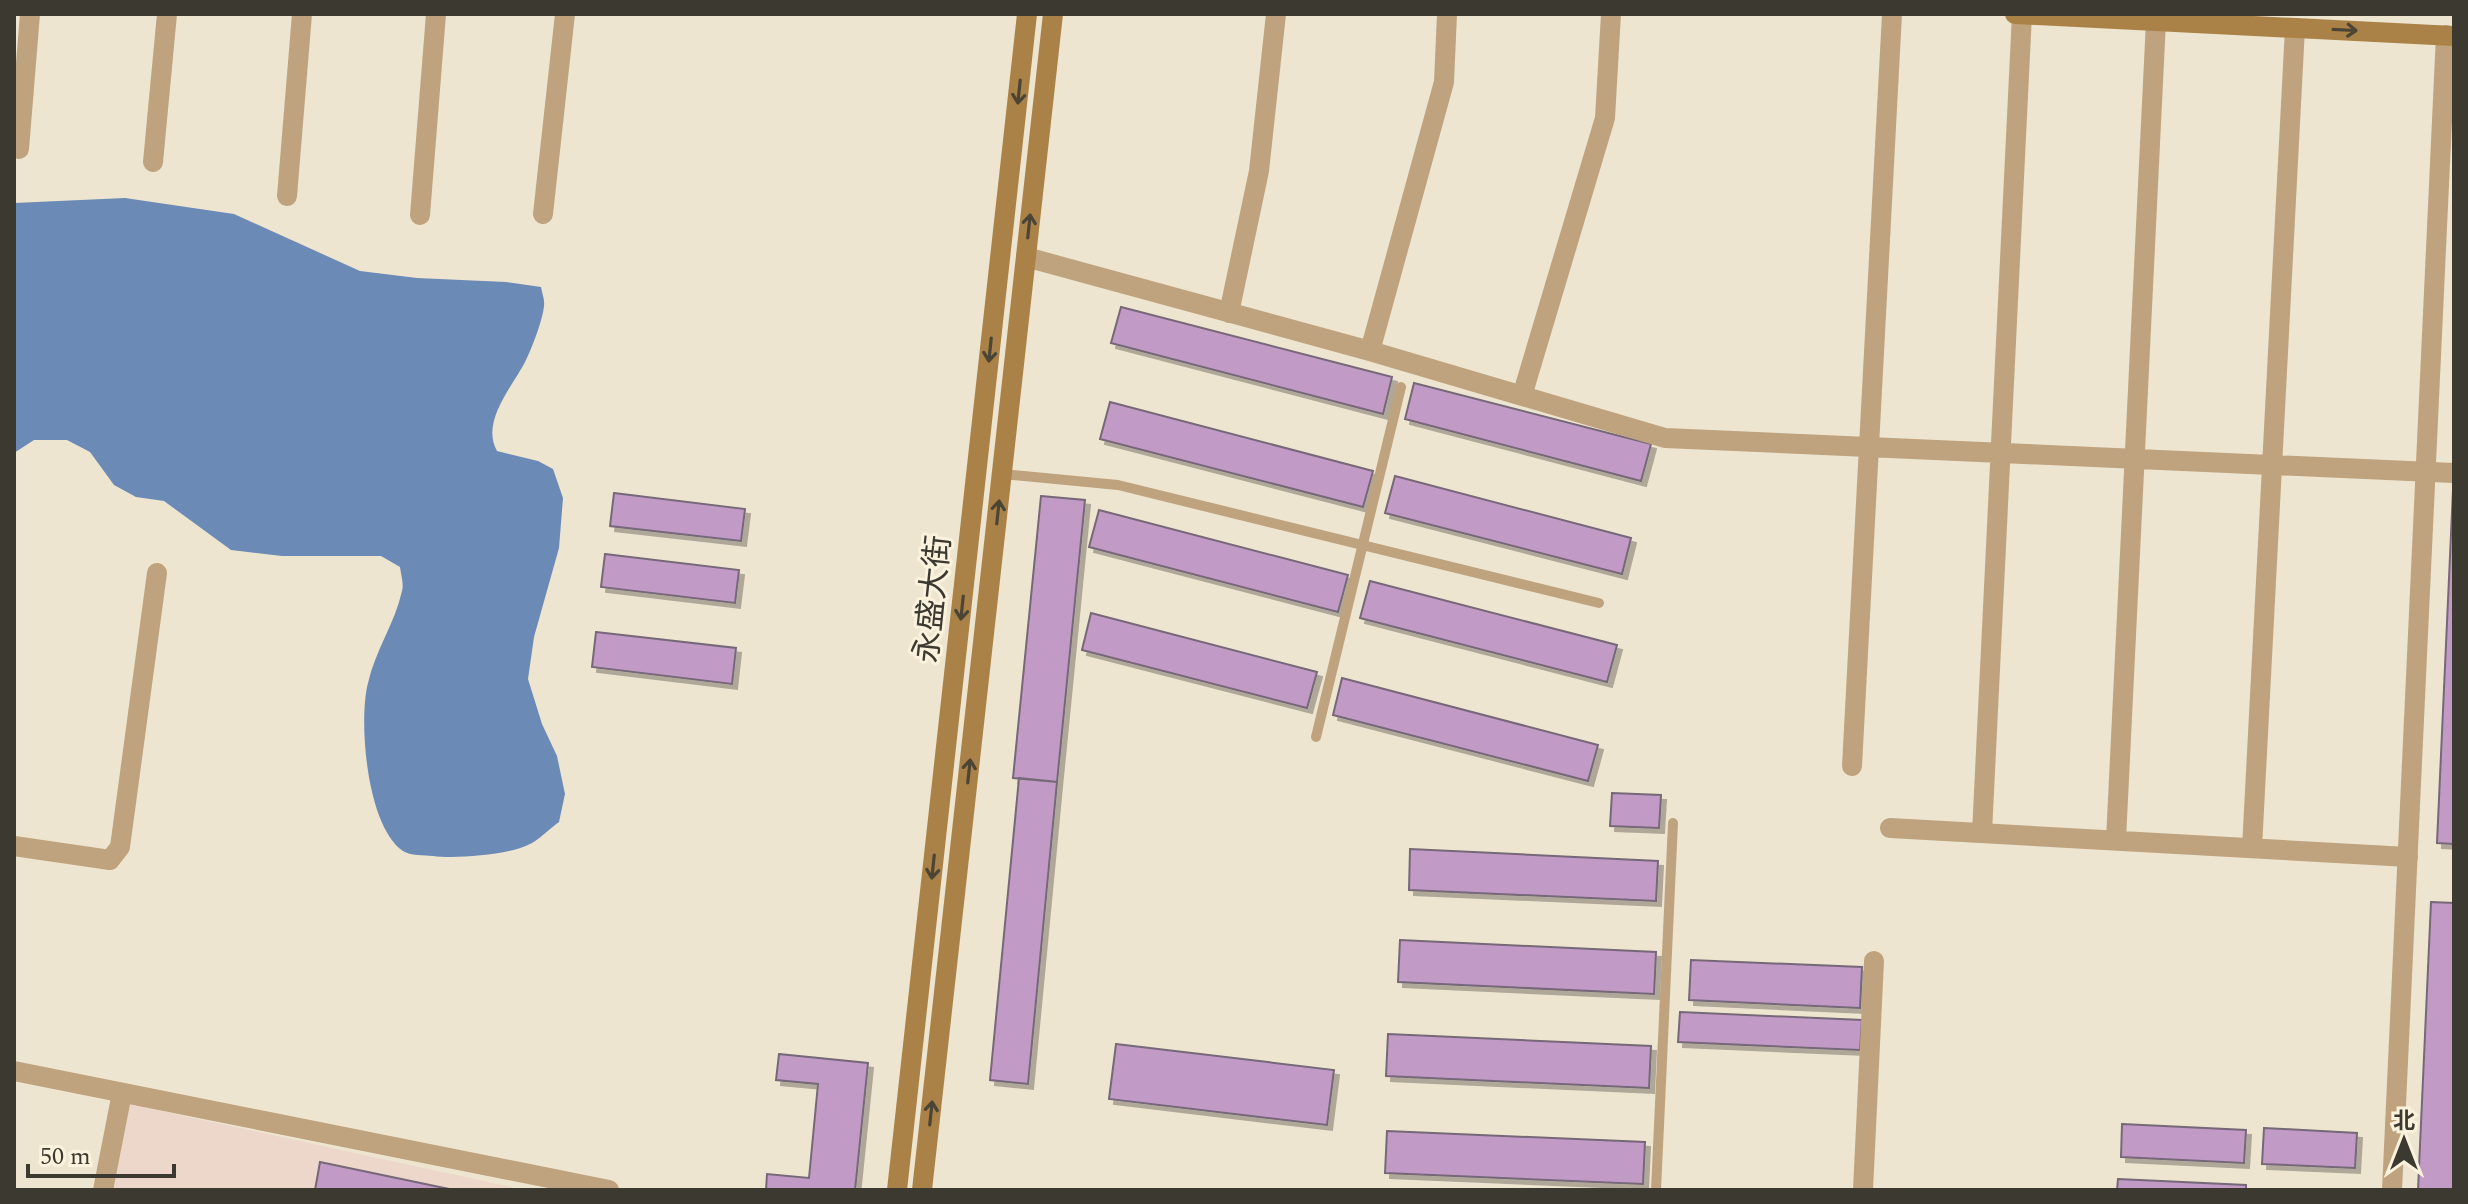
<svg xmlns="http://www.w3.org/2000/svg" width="2468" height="1204" viewBox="0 0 2468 1204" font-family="Spectral,'Noto Sans SC',serif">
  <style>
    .commercial { fill: #edd7ca }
    .water { fill: #6b8bb6 }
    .building { fill: #c19bc6; stroke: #766878; stroke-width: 2; filter: url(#shadow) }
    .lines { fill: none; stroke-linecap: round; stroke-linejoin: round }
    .service { stroke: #bfa37e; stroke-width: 10 }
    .minor { stroke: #bfa37e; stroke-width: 20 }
    .tertiary { stroke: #bfa37e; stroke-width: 20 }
    .secondary { stroke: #aa8247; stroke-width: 20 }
    .oneway { stroke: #4c4434 }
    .labels { text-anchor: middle; stroke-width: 6; stroke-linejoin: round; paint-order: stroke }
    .street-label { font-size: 32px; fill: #3c3931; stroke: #fbf2dd }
  </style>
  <defs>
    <filter id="shadow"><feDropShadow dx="5" dy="5" stdDeviation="0" flood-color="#0004"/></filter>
  </defs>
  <rect width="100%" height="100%" fill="#eee5d0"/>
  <path class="commercial" d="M130,1104L525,1190H112Z"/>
  <path class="water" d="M125,198L234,214L360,271L417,278L506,282L541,287C542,293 545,300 544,306C543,319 532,348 526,360C514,385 480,421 497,451L538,461L553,469L563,498L559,548L534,637L528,679L542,724L557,756L565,794L559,822C549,829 540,839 530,844C510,855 455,859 433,856C424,855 410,856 403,851C367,827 358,722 368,683C375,651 395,623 402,591C404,584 401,575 400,567L381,556H282L231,550L164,501L136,497L114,485L90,452L67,440H34L14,453V203Z"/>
  <path class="building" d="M1121,307L1392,377L1383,414L1111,343Z
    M1414,383L1651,444L1641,481L1405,419Z
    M1110,402L1373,471L1363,507L1100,439Z
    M1395,476L1631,538L1622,574L1385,513Z
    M2453,490H2454V844L2437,843Z
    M614,493L745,509L741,541L610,526Z
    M1041,496L1085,500L1057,782L1013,778Z
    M1099,510L1348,575L1338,612L1089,547Z
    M605,554L739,570L735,603L601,587Z
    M1370,581L1617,645L1607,682L1360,618Z
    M1091,613L1317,672L1307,708L1082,650Z
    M596,632L736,648L732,684L592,667Z
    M1342,678L1598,745L1588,781L1333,715Z
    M1019,778L1057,782L1028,1084L990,1080Z
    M1612,793L1661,795L1659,828L1610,826Z
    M1410,849L1658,861L1656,901L1409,890Z
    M2431,902L2454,903V1190H2418Z
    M1400,940L1656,952L1654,994L1398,982Z
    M1691,960L1862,967L1860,1008L1689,1000Z
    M1680,1012L1862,1020L1860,1050L1678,1042Z
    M1388,1034L1651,1046L1649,1088L1386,1076Z
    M1116,1044L1334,1070L1327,1125L1109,1099Z
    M779,1054L868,1063L855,1190H766L767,1174L809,1178L818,1084L776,1080Z
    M2122,1124L2246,1130L2244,1163L2121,1157Z
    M2264,1128L2357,1133L2355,1168L2262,1164Z
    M1387,1131L1645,1142L1643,1184L1385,1173Z
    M320,1162L454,1190H315Z
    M2118,1179L2246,1185V1190H2117Z"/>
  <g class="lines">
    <path class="service" d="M1002,474L1118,485L1599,603
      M1316,737L1401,387
      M1656,1190L1673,823"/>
    <path class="minor" d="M19,149L30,14
      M153,162L167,14
      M287,196L302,14
      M543,214L565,14
      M420,215L436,14
      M1026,257L1370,351L1665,438L2454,473
      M1229,313L1259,171L1276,14
      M1370,351L1444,82L1447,14
      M1522,396L1605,118L1611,14
      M1852,766L1892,14
      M1890,828L2408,857
      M1982,833L2022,14
      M2116,840L2156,21
      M14,846L110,860L120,847L157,573
      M2252,848L2295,28
      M103,1190L122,1093
      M1863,1190L1874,961"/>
    <path class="tertiary" d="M14,1071L609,1190
      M2392,1190L2446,35"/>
    <path class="secondary" d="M2015,14L2454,36
      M897,1190L1027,14
      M922,1190L1053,14"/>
  </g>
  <defs><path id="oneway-shaft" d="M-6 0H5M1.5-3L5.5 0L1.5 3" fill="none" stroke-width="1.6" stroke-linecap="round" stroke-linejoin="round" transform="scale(2)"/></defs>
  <g class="oneway">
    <use href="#oneway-shaft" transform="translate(2345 30) rotate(3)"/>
    <use href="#oneway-shaft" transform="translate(1019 92) rotate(96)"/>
    <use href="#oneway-shaft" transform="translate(1029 226) rotate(-84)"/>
    <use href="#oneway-shaft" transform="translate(990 350) rotate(96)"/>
    <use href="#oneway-shaft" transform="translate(998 512) rotate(-84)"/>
    <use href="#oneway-shaft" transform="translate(962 608) rotate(96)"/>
    <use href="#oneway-shaft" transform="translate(969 771) rotate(-84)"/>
    <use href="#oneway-shaft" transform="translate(933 867) rotate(96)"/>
    <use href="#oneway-shaft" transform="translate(931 1113) rotate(-84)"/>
  </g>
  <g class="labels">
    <g class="street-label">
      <text transform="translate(932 599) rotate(-84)" y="11">永盛大街</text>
    </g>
  </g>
  <rect width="2468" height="1204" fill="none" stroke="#3c3931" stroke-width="32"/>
  <g transform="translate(2404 1140)" stroke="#fbf2dd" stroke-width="6" paint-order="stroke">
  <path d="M0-6L14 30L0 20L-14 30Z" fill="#3c3931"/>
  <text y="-12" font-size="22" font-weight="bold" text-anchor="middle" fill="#3c3931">北</text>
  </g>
  <path d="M28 1164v12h146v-12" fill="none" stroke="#3c3931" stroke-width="4"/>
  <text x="40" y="1164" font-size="24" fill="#3c3931" stroke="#fbf2dd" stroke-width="6" paint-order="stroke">50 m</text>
</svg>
